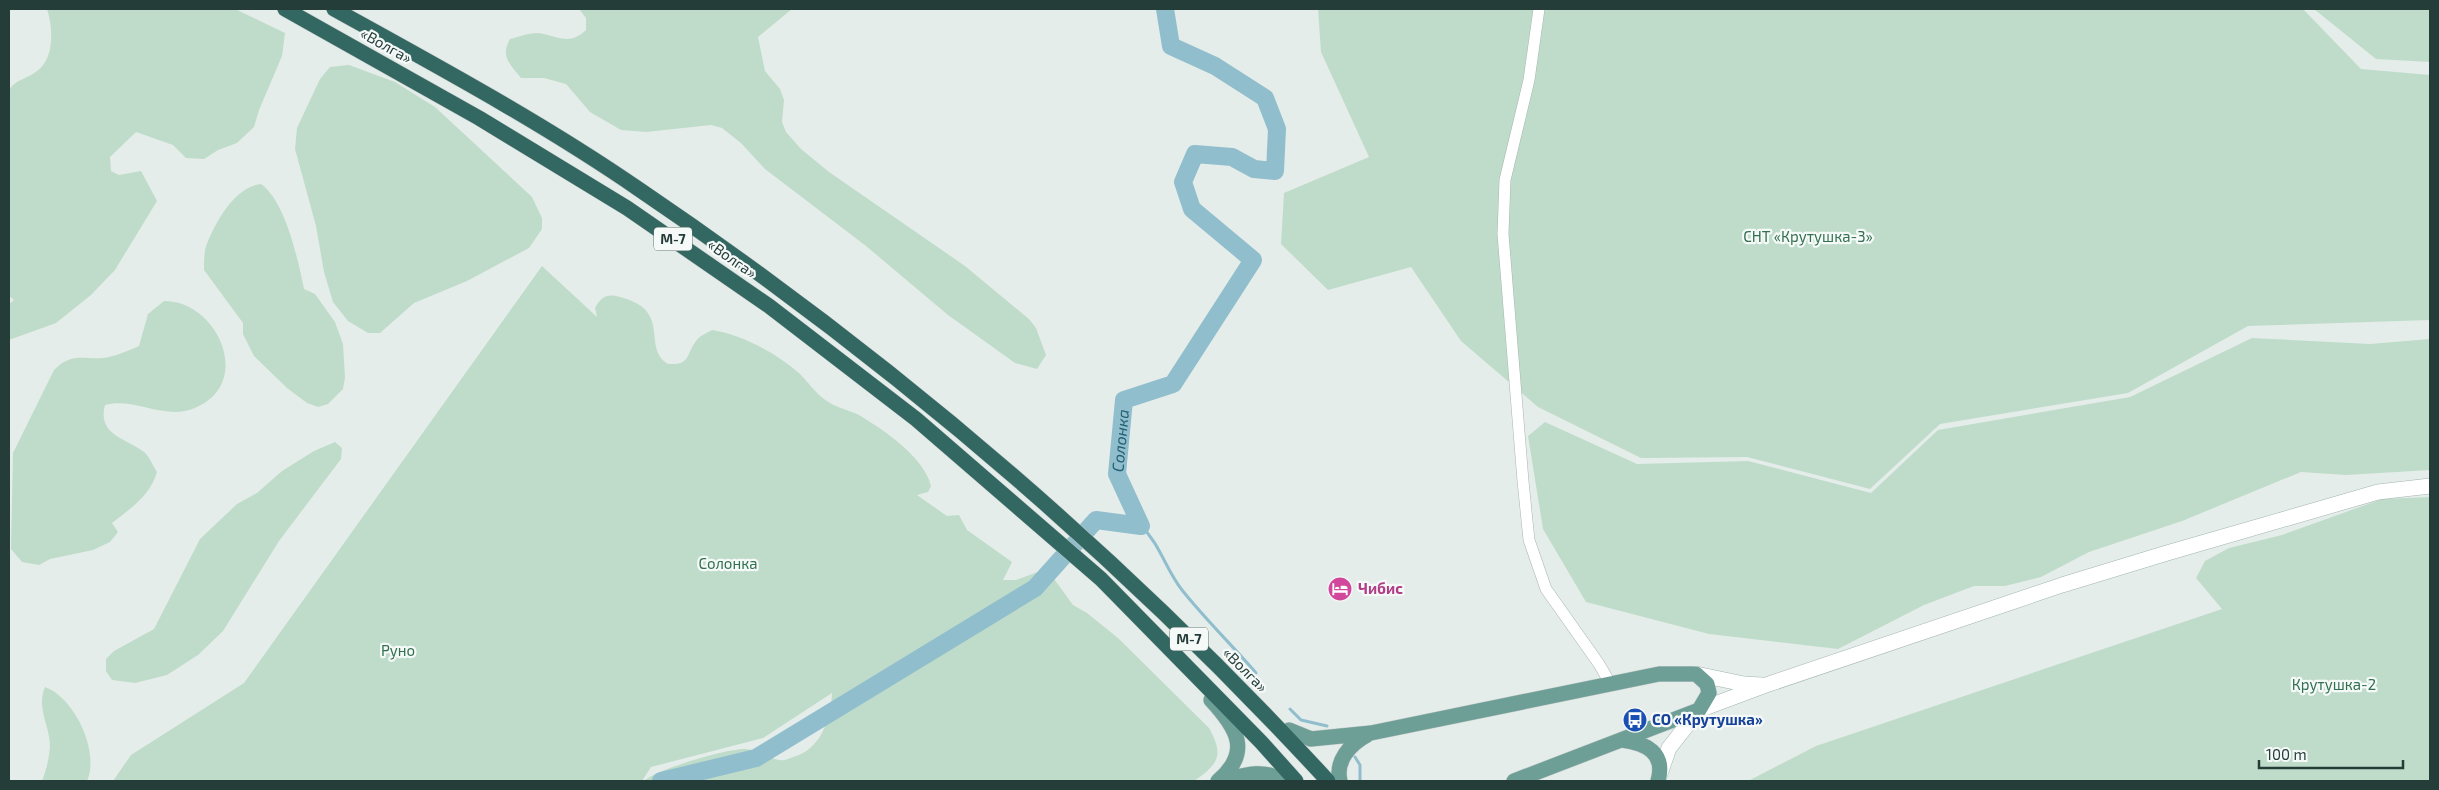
<svg xmlns="http://www.w3.org/2000/svg" width="2439" height="790" viewBox="0 0 2439 790" font-family="'Exo 2',sans-serif">
  <style>
    .green { fill: #bfdcca }
    .lines { fill: none; stroke-linecap: round; stroke-linejoin: round }
    .stream { stroke: #91becd; stroke-width: 3 }
    .river { stroke: #91becd; stroke-width: 18 }
    .street-casing { stroke: #a8b5b1; stroke-width: 12 }
    .secondary-casing { stroke: #a1b5af; stroke-width: 16 }
    .primary-casing { stroke: #c2c9c8; stroke-width: 16 }
    .highway-casing { stroke: #c2c9c8; stroke-width: 16 }
    .street { stroke: #fff; stroke-width: 11 }
    .secondary { stroke: #fff; stroke-width: 15 }
    .primary { stroke: #6d9f97; stroke-width: 15 }
    .highway { stroke: #336761; stroke-width: 15 }
    .labels { text-anchor: middle; stroke-width: 4.5; stroke-linejoin: round; paint-order: stroke }
    .shield { fill: #f5f9f8; stroke: #637572; stroke-width: 1 }
    .shield-label { font-size: 14px; font-weight: bold; fill: #253d39 }
    .street-label { font-size: 15px; fill: #253d39; stroke: #f5f9f8 }
    .park-label { font-size: 15px; fill: #327150; stroke: #f5f9f8 }
    .hotel-label { font-size: 15px; font-weight: bold; fill: #b23c85; stroke: #f5f9f8; text-anchor: start }
    .transit-label { font-size: 15px; font-weight: bold; fill: #164399; stroke: #f5f9f8; text-anchor: start }
    .water-label { font-size: 16px; font-style: italic; fill: #236075; stroke: #f5f9f8 }
  </style>
  <rect width="100%" height="100%" fill="#e5edea"/>
  <path class="green" d="M47,9H235L285,33L282,56L259,110L254,127L237,143L218,150L204,159L186,158L173,145L136,132L110,157L111,171L119,175L141,171L157,201L115,270L91,295L56,323L9,340V304L14,300L9,296V90C16,79 27,79 37,71C55,58 53,27 47,9Z
    M579,9H792L758,37L765,71L780,89L784,100L782,122L786,132L801,149L829,172L965,266L1029,319L1036,328L1046,355L1037,369L1015,363L948,315L866,246L765,169L741,143L722,128L711,125L646,132L621,130L590,112L566,84L544,78H521C510,64 500,57 510,39C518,37 529,33 537,33C558,35 568,47 586,30V18Z
    M1318,9H2303L2361,69L2430,75V320L2248,326L2128,393L1940,424L1870,489L1747,457L1641,458L1538,407L1461,341L1411,267L1328,290L1281,244L1284,193L1369,157L1321,52Z
    M2314,9H2430V62L2376,59Z
    M349,65L395,82L435,107L532,197L542,218V229L529,248L467,281L414,303L380,333H368L348,321L333,302L324,272L316,226L295,149L297,128L320,79L330,67Z
    M261,184C286,202 298,260 304,289L315,294L335,322L343,344L345,378L343,389L328,404L318,407L307,403L287,388L254,356L243,334V323L204,270C204,263 204,253 206,246C215,223 234,187 261,184Z
    M542,266L597,317L595,308C600,299 605,294 616,296C675,309 640,346 668,364C691,365 685,356 696,341C699,336 707,333 712,330C743,335 776,353 800,374C809,383 817,395 827,401C837,408 849,410 859,415C884,430 924,457 931,486L928,492L917,495L947,516L959,515L967,530L1012,562L1003,580H1016L1043,570L1049,572L1073,605L1087,613L1118,638L1209,728C1224,755 1219,764 1194,781H644C657,769 728,748 746,749C757,750 767,758 779,760C783,761 789,759 793,757C821,750 831,718 832,693L763,738L651,767L642,781H113L131,755L244,683Z
    M164,301C217,300 255,383 195,408C165,421 134,397 105,405C97,435 126,438 144,452C149,456 153,466 157,472C150,496 131,508 112,523L118,532L110,542L93,550L50,559L39,565L22,562L11,549L13,453L54,370C74,350 86,362 109,357C119,355 129,350 139,346L148,314Z
    M2252,338L2370,344L2430,339V470L2346,475L2301,472L2182,521L2089,552L2041,577L2005,586H1974L1924,605L1838,649L1709,634L1586,602L1543,529L1528,436L1545,422L1637,464L1748,461L1871,493L1938,430L2130,397Z
    M335,442L342,448L341,459L279,541L223,631L198,655L167,675L135,683L112,680L106,671V659L114,651L154,629L200,539L237,504L257,493L282,471L314,451Z
    M2430,497V781H1748L1816,746L2222,609L2196,578L2205,561L2229,548L2282,535L2382,499Z
    M45,687C75,698 100,752 87,781H42C46,771 49,759 50,747C50,725 36,709 45,687Z"/>
  <g class="lines">
    <path class="stream" d="M1141,526C1160,544 1166,570 1182,590C1205,619 1232,645 1256,673
      M1290,709L1301,720L1327,726
      M1355,757L1360,765V781"/>
    <path class="river" id="s1" d="M661,781L756,758L1035,588L1096,520L1141,526L1117,474L1124,400L1173,384L1253,260L1192,209L1183,182L1195,154L1232,157L1254,169L1275,171L1277,129L1265,98L1215,66L1171,46L1165,9"/>
    <defs>
      <path id="street" d="M1539,9L1529,80L1505,180L1503,234L1523,481L1529,540L1546,589L1599,664L1610,683"/>
      <path id="secondary" d="M1696,674L1744,684L1762,685
        M1660,774L1669,748L1699,710L1766,685L2062,585L2167,553L2378,492L2430,486"/>
      <path id="primary" d="M1211,700C1237,728 1252,752 1218,781
        M1289,730L1311,739L1371,733L1659,674H1696L1707,684L1709,693L1699,710L1514,781
        M1622,740C1646,743 1666,753 1658,781
        M1221,781C1244,775 1263,768 1284,781
        M1340,781C1335,761 1350,744 1367,735"/>
      <path id="highway" d="M285,9L479,118L627,208L769,306L916,419L1101,579L1261,742L1296,781
        M334,9C437,66 543,123 640,190C891,360 1123,558 1328,781"/>
    </defs>
    <use href="#street" class="street-casing"/>
    <use href="#secondary" class="secondary-casing"/>
    <use href="#primary" class="primary-casing"/>
    <use href="#highway" class="highway-casing"/>
    <use href="#street" class="street"/>
    <use href="#secondary" class="secondary"/>
    <use href="#primary" class="primary"/>
    <use href="#highway" class="highway"/>
  </g>
  <defs>
    <symbol id="hotel-disc" viewBox="-11 -11 22 22"><circle r="9.5" fill="#d1479c" stroke="#f5f9f8"/><path d="M-6-4.5h1.5V1H6V5H4.5V3h-9V5H-6ZM-4 0a1.8 1.8 0 1 1 3.6 0ZM.5 0V-2.5h3Q6-2.5 6 0Z" fill="#fff"/></symbol>
    <symbol id="bus-disc" viewBox="-11 -11 22 22"><circle r="9.5" fill="#1a4fb4" stroke="#f5f9f8"/><path d="M-5-6H5V4H4V6H2V4H-2V6H-4V4H-5ZM-3.5-4V0h7V-4ZM-3.5 1.2v1.5H-2V1.2ZM2 1.2v1.5H3.5V1.2Z" fill="#fff"/></symbol>
  </defs>
  <g fill-rule="evenodd">
    <use href="#hotel-disc" x="1326" y="575" width="28" height="28"/>
    <use href="#bus-disc" x="1621" y="706" width="28" height="28"/>
  </g>
  <g class="labels">
    <g class="shield">
      <rect x="654" y="227.5" width="38" height="23" rx="4"/>
      <rect x="1170" y="627.5" width="38" height="23" rx="4"/>
    </g>
    <g class="shield-label">
      <text x="673" y="244">М-7</text>
      <text x="1189" y="644">М-7</text>
    </g>
    <g class="street-label">
      <text transform="translate(386 46) rotate(29)" y="5">«Волга»</text>
      <text transform="translate(732 259) rotate(35)" y="5">«Волга»</text>
      <text transform="translate(1245 670) rotate(45)" y="5">«Волга»</text>
    </g>
    <g class="park-label">
      <text x="1808" y="242">СНТ «Крутушка-3»</text>
      <text x="728" y="569">Солонка</text>
      <text x="398" y="656">Руно</text>
      <text x="2334" y="690">Крутушка-2</text>
    </g>
    <g class="hotel-label">
      <text x="1358" y="594">Чибис</text>
    </g>
    <g class="transit-label">
      <text x="1652" y="725">СО «Крутушка»</text>
    </g>
    <g class="water-label">
      <text dy="6" stroke="none"><textPath href="#s1" startOffset="652">Солонка</textPath></text>
    </g>
  </g>
  <rect width="2439" height="790" fill="none" stroke="#253d39" stroke-width="20"/>
  <path d="M2259 760v8h144v-8" fill="none" stroke="#253d39" stroke-width="2.5"/>
  <text x="2266" y="760" font-size="15" fill="#253d39" stroke="#f5f9f8" stroke-width="4" paint-order="stroke">100 m</text>
</svg>
